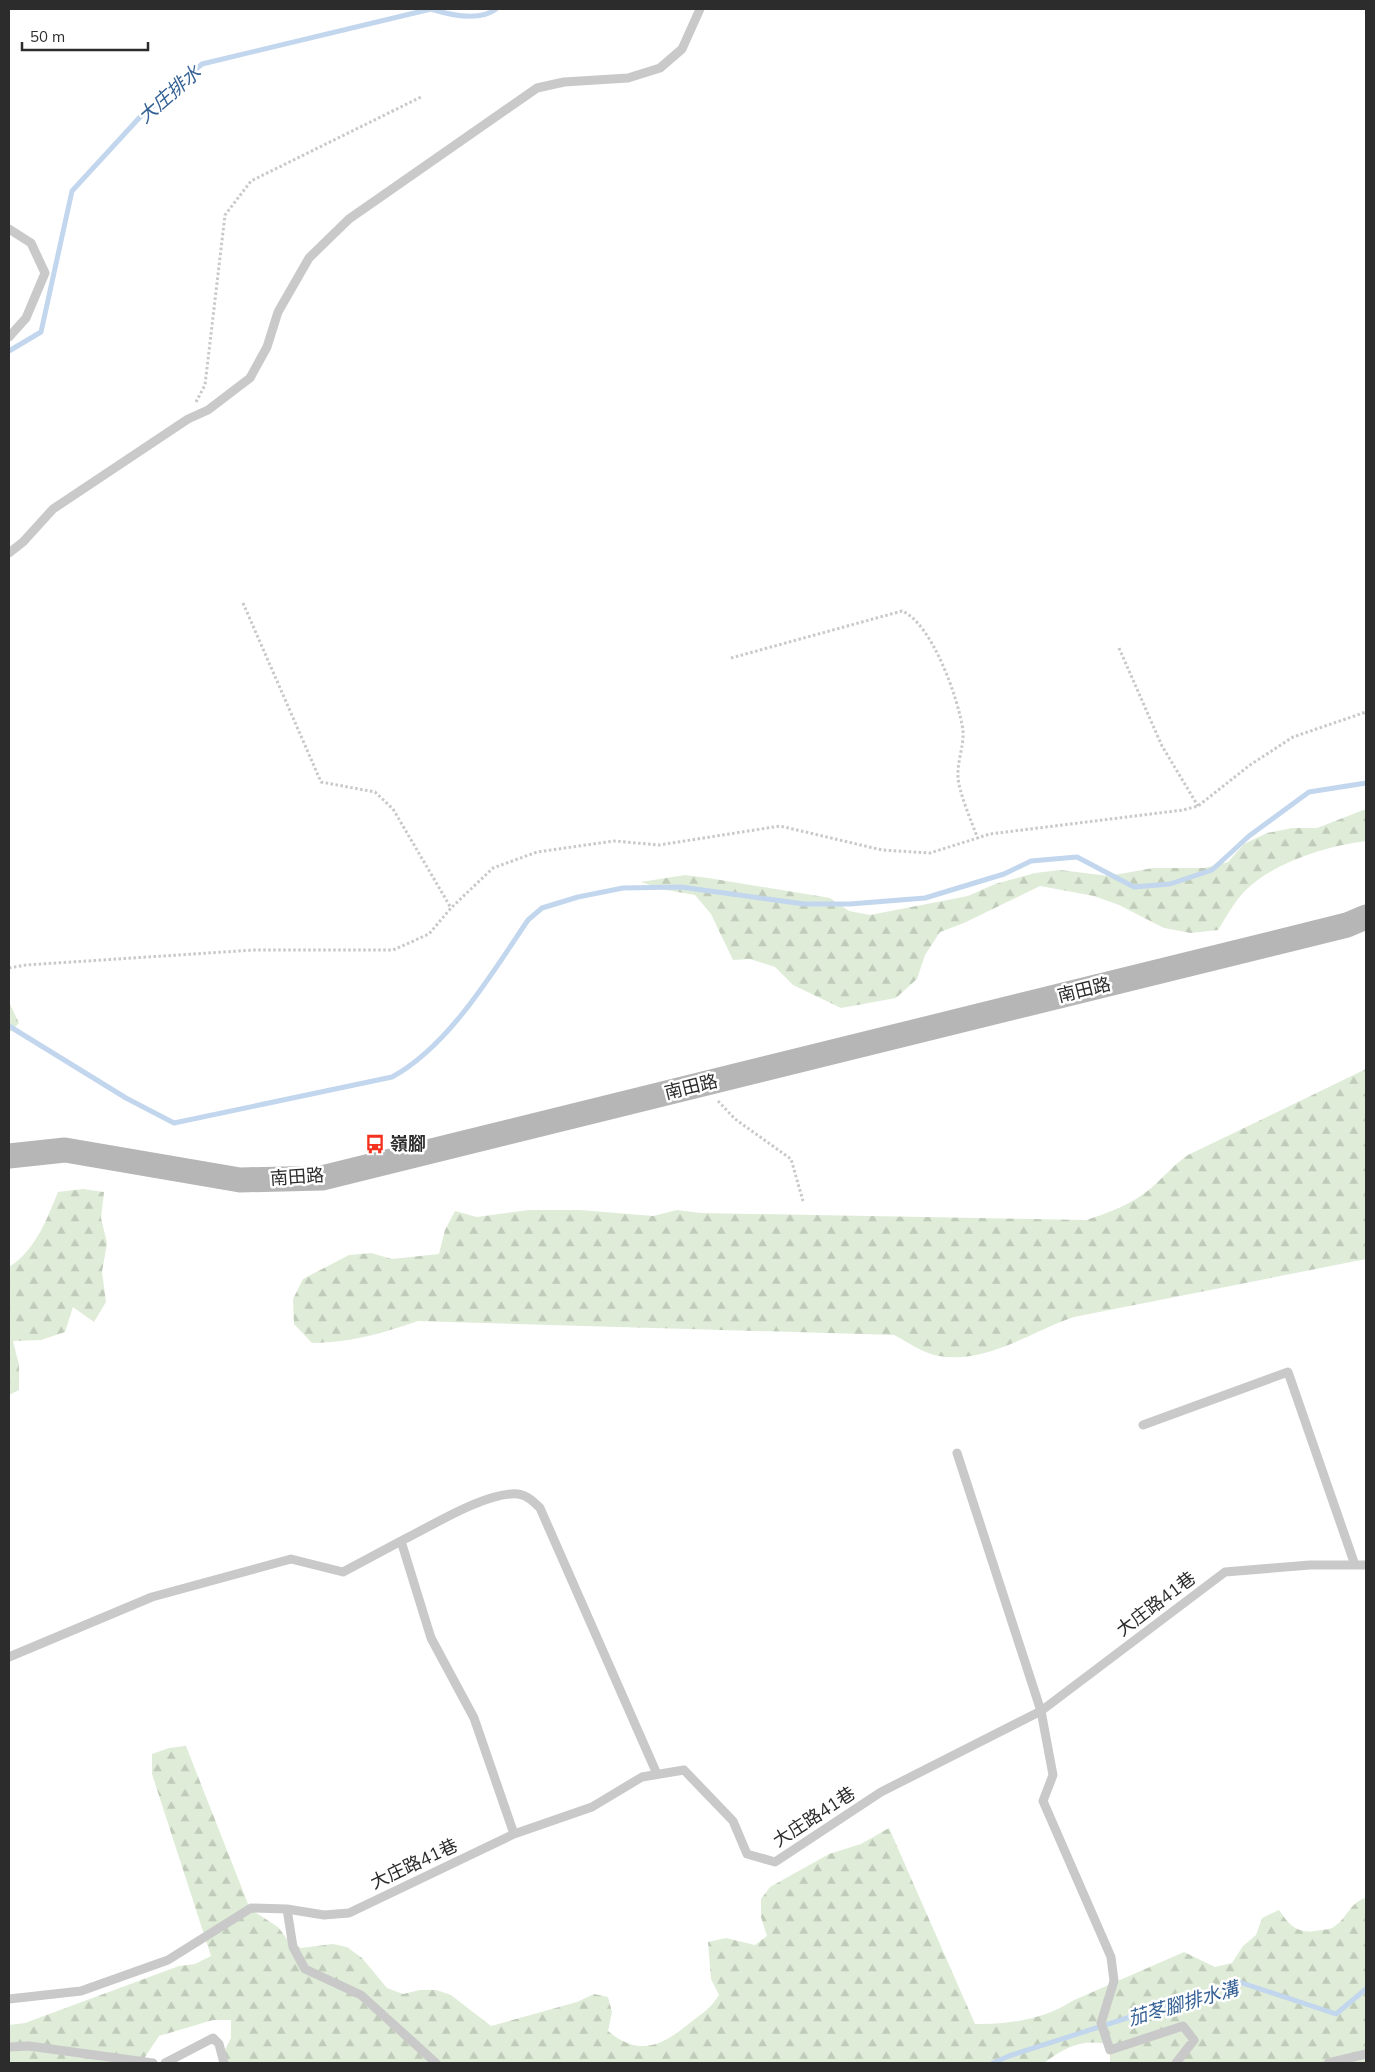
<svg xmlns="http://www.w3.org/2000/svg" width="1375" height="2072" viewBox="0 0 1375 2072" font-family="Mulish,'Noto Sans TC',sans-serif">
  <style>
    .forest { fill: url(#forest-firs) }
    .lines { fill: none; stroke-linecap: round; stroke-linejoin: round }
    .stream { stroke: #c2d6ee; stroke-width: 5 }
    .path { stroke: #c9c9c9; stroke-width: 3; stroke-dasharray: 2.5 2.5; stroke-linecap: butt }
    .service { stroke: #c9c9c9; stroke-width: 9 }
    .secondary { stroke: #b6b6b6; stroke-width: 25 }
    .labels { text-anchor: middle; stroke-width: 5; stroke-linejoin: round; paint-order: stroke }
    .street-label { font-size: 18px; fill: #2c2c2c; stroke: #fff }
    .poi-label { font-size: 18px; font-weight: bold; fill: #2c2c2c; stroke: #fff; text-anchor: start }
    .water-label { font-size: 19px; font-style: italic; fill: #346094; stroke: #fff }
  </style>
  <defs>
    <pattern id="forest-firs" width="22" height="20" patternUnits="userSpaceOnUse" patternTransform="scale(1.25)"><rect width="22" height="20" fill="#dfecd8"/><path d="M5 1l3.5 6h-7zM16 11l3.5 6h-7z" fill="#c0cbba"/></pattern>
  </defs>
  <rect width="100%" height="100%" fill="#fff"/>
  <path class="forest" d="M1366,809V841C1327,846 1277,861 1247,889C1235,900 1227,916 1218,930L1191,933L1164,928L1119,905L1094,896L1040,886L964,923L940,932L925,955L917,979L896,998L841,1008L793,985L775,967L750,959L733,960L711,914L695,895L666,890L641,882L685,875L708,878L830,898L849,911L870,915L968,896L995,884L1035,873L1060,870L1109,876L1153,868H1204L1228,862L1244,844L1267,833L1292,828H1317Z
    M9,1002L19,1023L9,1033Z
    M1366,1069V1259L1074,1317C1032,1331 987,1364 939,1356C924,1354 908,1342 894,1335L418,1321C379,1334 354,1342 312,1343L294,1324L293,1299L303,1279L349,1255L371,1253L392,1259L439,1254L445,1230L455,1211L477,1217L529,1210H580L653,1216L677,1210L701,1213L1086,1220C1109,1213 1132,1204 1150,1189C1163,1178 1173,1165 1188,1155Z
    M83,1189L104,1192L101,1218L107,1243L102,1272L106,1302L94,1322L73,1307L65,1332L41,1340L13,1341L19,1365V1390L9,1395V1267C35,1251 47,1219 58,1192Z
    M186,1746L250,1909L278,1927L287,1939L301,1948L333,1944L347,1947L362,1958L387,1988L403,1994L420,1990H436L451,1995L491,2026L577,2002L594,1994L608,1997L612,2012L608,2031C640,2058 663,2045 691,2022C704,2012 710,2009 719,1995L711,1979L708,1942L726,1938L755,1945L767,1936L761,1917V1899L770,1887L829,1854L861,1844L889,1828L975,2024C1007,2025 1046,2019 1072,2001L1184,1952L1215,1967L1232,1963L1243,1946L1256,1935L1262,1918L1279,1910C1290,1927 1299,1935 1320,1930C1325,1930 1332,1929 1335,1926C1348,1917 1350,1902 1366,1898V2063H1110V2045C1083,2038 1066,2047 1044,2063H218L231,2038V2020H213L159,2036L141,2063H9V2025L25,2023L179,1966L195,1964L211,1956L152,1774V1754L169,1748Z"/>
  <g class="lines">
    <path class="stream" d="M9,351L41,332L72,191L140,117L202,64L431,9C450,15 479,22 496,9
      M9,1026L126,1098L174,1123L392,1077C449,1046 492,973 528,920L542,908L578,897L623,888L681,887L804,904H850L925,898L1004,874L1031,861L1077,857L1134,887L1170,884L1212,870L1249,836L1309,792L1366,783
      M993,2063L1009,2056L1239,1982L1336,2014L1366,1989"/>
    <path class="path" d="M196,402L205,385L225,215L251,181L421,97
      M243,603L321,782L375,792L393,809L451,908
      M1119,648L1162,746L1198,806
      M731,658L902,611C932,623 959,700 963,731C964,746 957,762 958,777C959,793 972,823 978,839
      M9,968L26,965L254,950H393L429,934L451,908L493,868L537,852L614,841L659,845L780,826L882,850L930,853L990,834L1183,810L1198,806L1250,765L1293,737L1366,712
      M718,1101L735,1119L791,1159L803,1201"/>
    <path class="service" d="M9,229L31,243L45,273L26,318L9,337
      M9,553L23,542L53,509L188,419L208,410L250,378L267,347L278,312L309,258L349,219L537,88L564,82L628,78L660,68L682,49L700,9
      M1143,1425L1288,1372L1355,1565
      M957,1453L1041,1711L1053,1775L1043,1801L1111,1957L1114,1981L1101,2023L1110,2050L1183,2026L1194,2040L1176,2063
      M9,1657L152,1597L291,1559L343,1572L401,1541
      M514,1834L474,1718L431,1638L401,1541C430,1527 487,1491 518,1494C527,1495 534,1502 540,1508L657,1774
      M287,1909L293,1947L305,1969L361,1995L436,2063
      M9,1999L81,1991L168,1960L251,1908L287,1909L324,1915L349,1913L514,1834L592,1807L642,1777L684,1770L733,1821L747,1854L775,1862L881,1792L1041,1711L1225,1572L1310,1565H1366
      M9,2047L29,2046L153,2063
      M165,2063L213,2038L219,2044L224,2063
      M1328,2063L1366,2054"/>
    <path class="secondary" d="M9,1156L65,1150L240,1180L322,1178L1347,925L1366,917"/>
  </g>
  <defs>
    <symbol id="bus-bare" viewBox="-9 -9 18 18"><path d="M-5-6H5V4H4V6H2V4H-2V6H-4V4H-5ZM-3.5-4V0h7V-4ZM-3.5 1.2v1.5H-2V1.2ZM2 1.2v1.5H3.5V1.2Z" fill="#f4301e" stroke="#fff" stroke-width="2.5" paint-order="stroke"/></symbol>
  </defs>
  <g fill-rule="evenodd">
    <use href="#bus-bare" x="361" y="1130" width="28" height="28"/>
  </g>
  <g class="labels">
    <g class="street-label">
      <text transform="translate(1084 990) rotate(-14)" y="6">南田路</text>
      <text transform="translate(691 1087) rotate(-14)" y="6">南田路</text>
      <text transform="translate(297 1177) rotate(-4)" y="6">南田路</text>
      <text transform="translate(1156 1604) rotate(-37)" y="6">大庄路41巷</text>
      <text transform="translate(814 1817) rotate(-33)" y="6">大庄路41巷</text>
      <text transform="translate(414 1864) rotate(-25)" y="6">大庄路41巷</text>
    </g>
    <g class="poi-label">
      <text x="390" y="1150">嶺腳</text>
    </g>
    <g class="water-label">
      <text transform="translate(169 94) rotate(-41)" y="7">大庄排水</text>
      <text transform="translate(1183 2003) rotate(-16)" y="7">茄苳腳排水溝</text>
    </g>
  </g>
  <rect width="1375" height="2072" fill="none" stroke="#2c2c2c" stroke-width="20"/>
  <path d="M22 42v8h126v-8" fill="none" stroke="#2c2c2c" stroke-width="2.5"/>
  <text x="30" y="42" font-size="15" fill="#2c2c2c" stroke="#ffffff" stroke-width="4" paint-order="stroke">50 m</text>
</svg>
